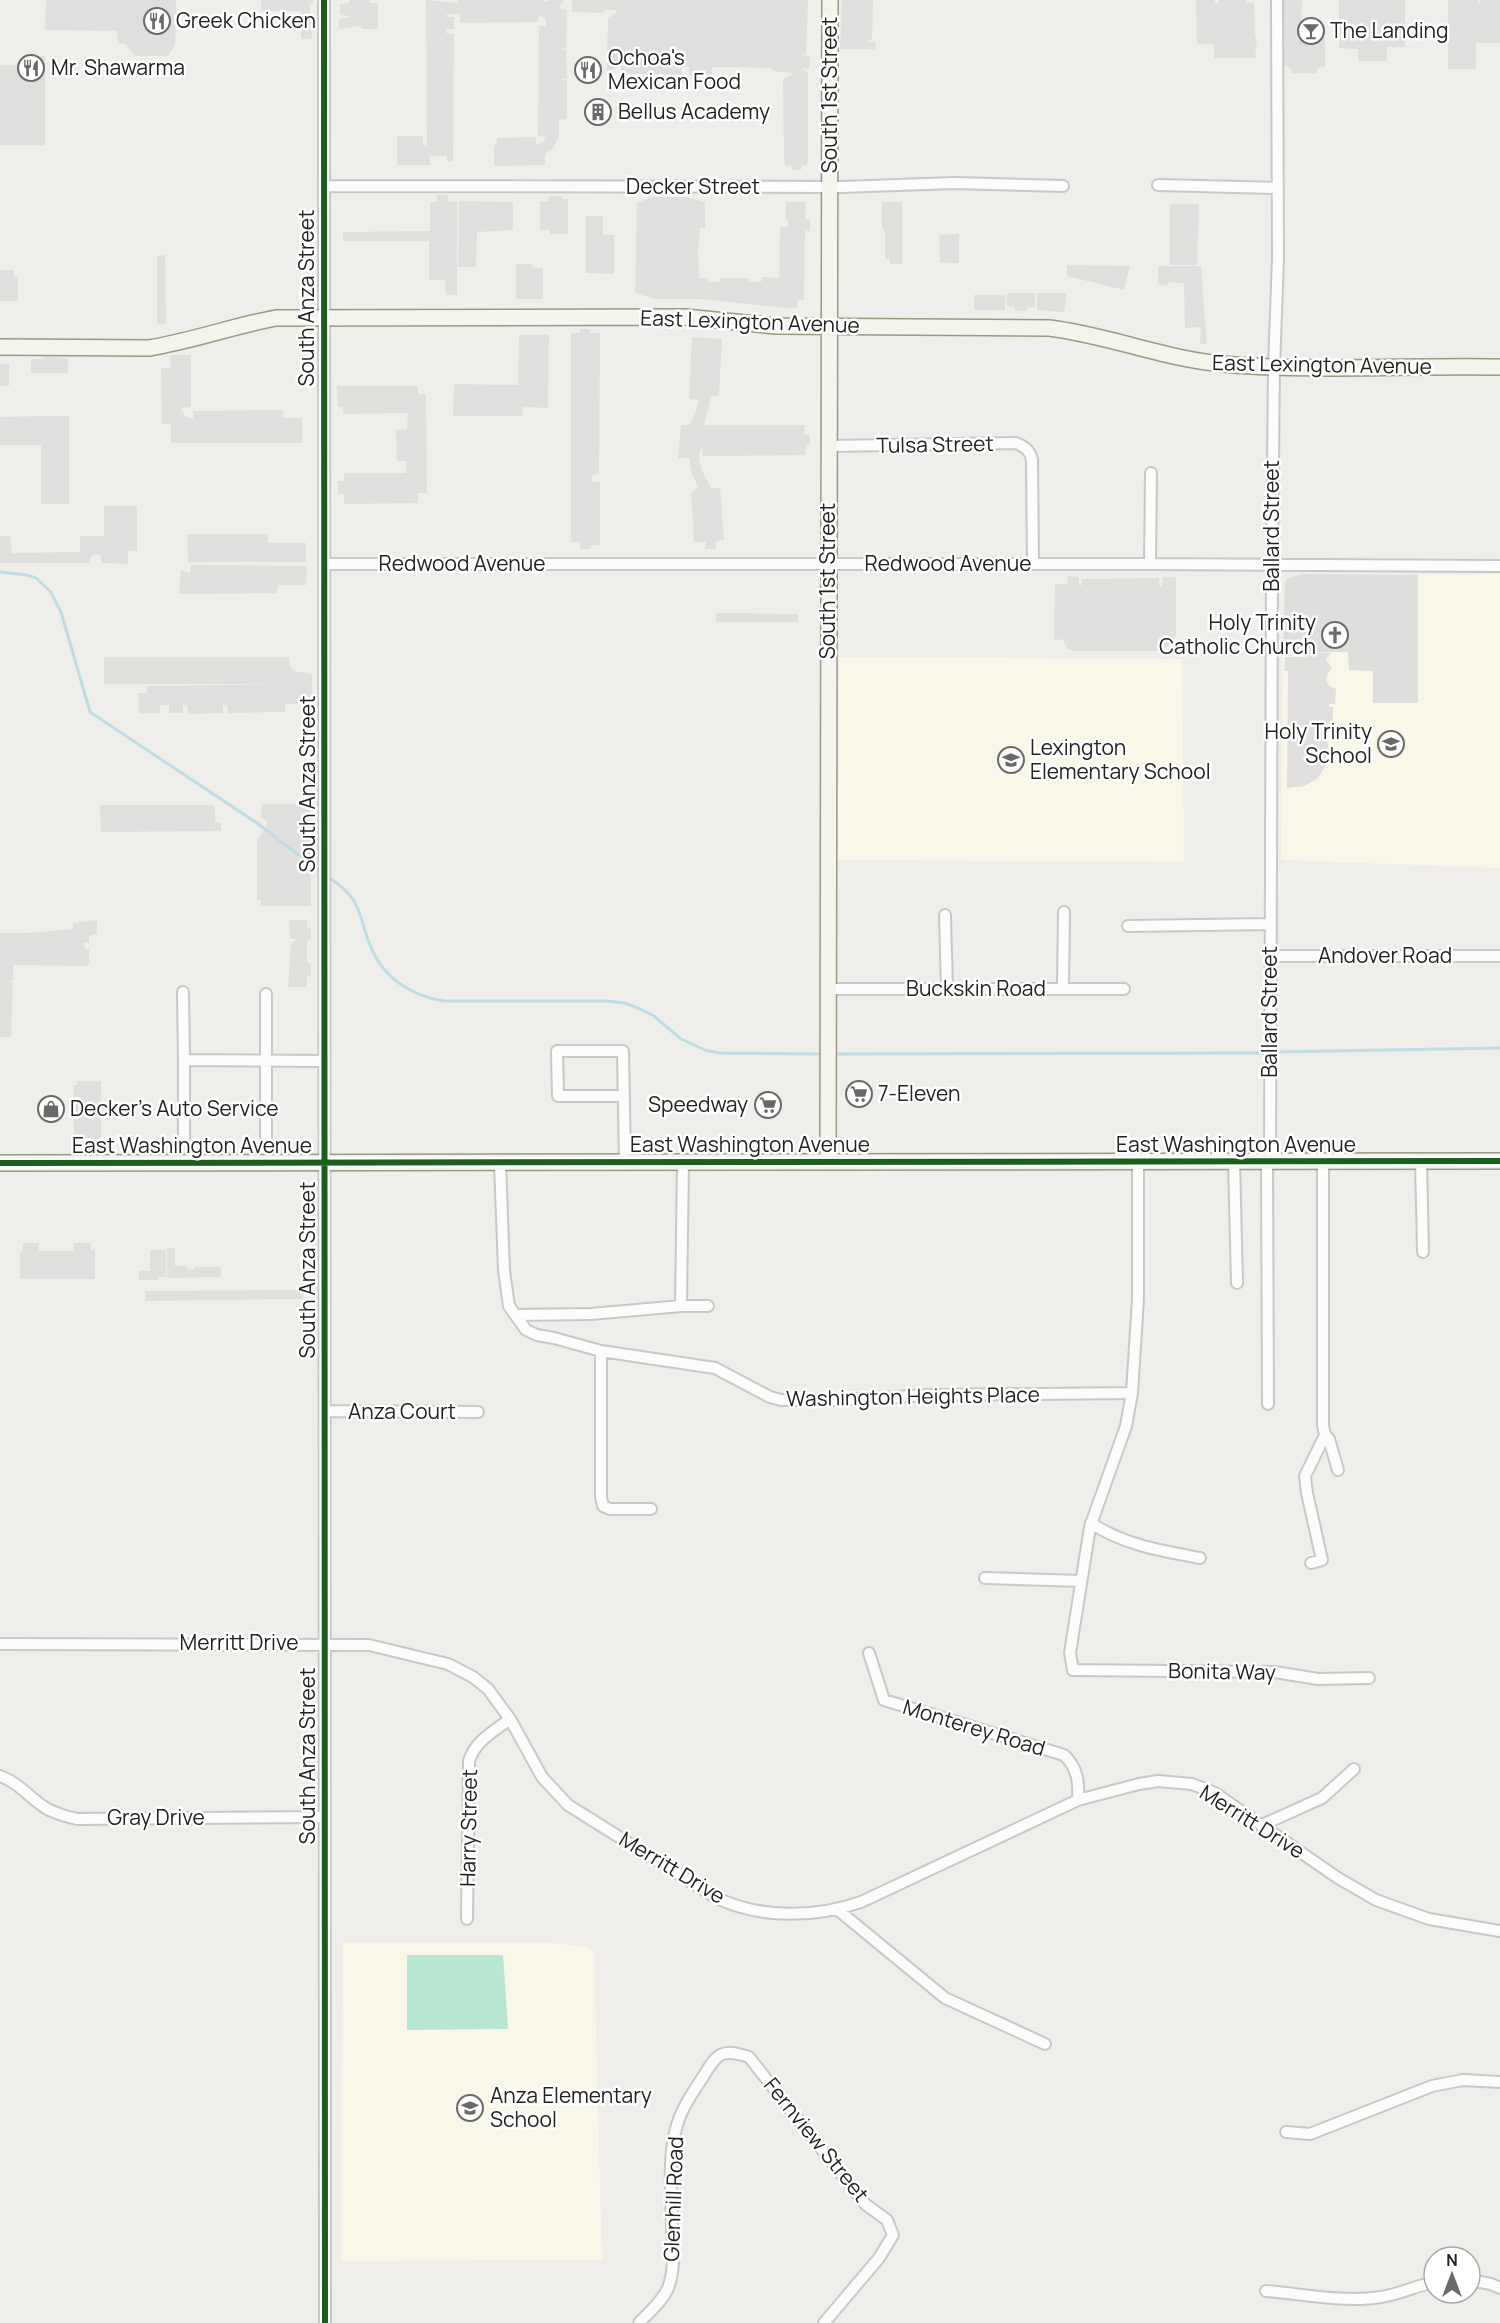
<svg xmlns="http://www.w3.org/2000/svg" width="1500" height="2323" viewBox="0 0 1500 2323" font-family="Manrope,sans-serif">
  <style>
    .education { fill: #f8f7e8 }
    .religious { fill: #dededc }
    .pitch { fill: #b7e6d2 }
    .parking { fill: #e0dfde }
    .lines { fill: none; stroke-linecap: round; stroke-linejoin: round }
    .stream { stroke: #bfdbe3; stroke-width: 3 }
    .street-casing { stroke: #c9c8c7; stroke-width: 14 }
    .secondary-casing { stroke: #999a82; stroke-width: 18 }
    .street { stroke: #fdfcfc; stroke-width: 10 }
    .secondary { stroke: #f4f4ed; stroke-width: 15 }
    .cycleway-casing { stroke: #fff; stroke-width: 10 }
    .cycleway { stroke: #1b5e20; stroke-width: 6 }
    .labels { text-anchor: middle; stroke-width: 5; stroke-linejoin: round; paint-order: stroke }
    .poi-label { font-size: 21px; fill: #222; stroke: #fff; text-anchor: start }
    .street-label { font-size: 21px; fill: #222; stroke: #fff }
  </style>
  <rect width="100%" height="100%" fill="#f0eeeb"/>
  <path class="education" d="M1500,574V868L1281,860L1283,652H1349L1418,702V575Z
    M839,657L1182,659L1184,862L838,860Z
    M343,1943H552L587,1947L592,1950L594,1955L602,2260L341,2261Z"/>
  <path class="religious" d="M1301,574L1418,575V703H1373V671L1349,670L1348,652H1283L1285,585L1287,579Z"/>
  <path class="pitch" d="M407,1955H503L508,2029L407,2030Z"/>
  <path class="parking" d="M46,0H176L175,45L168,56H135L125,44L118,43L117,31L45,30Z
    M261,0H313V3L310,4V16L312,18V39H301V11H261Z
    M349,0H369L370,3H378V29H362L360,26L339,29V19L348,18L350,16L340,15V4L349,3Z
    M426,0L458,3V0H543L544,2L549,0H564L559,8L567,10L566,48L560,50H566L567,78L560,80H567V119L559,120V136L553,149L545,154V165L494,166V145H497V138L536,137V145L543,142L546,137L538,136L539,26H546L545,18L539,15L538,22L460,23V14H447V17H454V29H446V33L454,34L453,161H447V156H430V165H397V136H423V145H427Z
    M572,0H808L806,54L801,55L810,56L809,69L801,68L808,73V162L805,166L802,164L801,170H792L791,165L787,167L784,163L783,79L792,75V73L773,71L772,68L712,67V77L689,76V67H682V75L621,74V66L607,72L608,18L616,13V10H604V13L572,12Z
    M842,0H873L872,40L864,42H876L875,49H840Z
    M1196,0H1215V3H1219V0H1246V3L1254,2L1255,38L1257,39L1255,58H1214V44H1197Z
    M1284,0H1302L1301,37H1325V67L1317,68V73H1292L1291,69L1284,65Z
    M1339,0H1405V47H1387V61H1358V49L1339,48Z
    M1448,0H1478L1480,4V0H1500V43H1476V69H1448Z
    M45,56V145H0V65H33V57Z
    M437,195H448V201L457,202V295H446L445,280H429V241H343V232L430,231V202H437Z
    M549,196H562V199H568V234H550V230H540V201H548Z
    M652,197H685L705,202V228H700L698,251L699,278H708V282H720V278H749V282H761V277L779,278L780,227H788V220H786V202H806L805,219H810V231H805L804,300L797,301V308H786L702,299H655L635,293L637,203Z
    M459,201L513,202V230L477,232L476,267H458Z
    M882,202H902V264H890V259H885V233L882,228Z
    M1170,204H1199L1197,265H1170Z
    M586,216H603V235H614V274L586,273Z
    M959,234V263H940L939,235Z
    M165,255L166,324H157V256Z
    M516,264H532L533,268H543V299H516Z
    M1067,265L1130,266L1124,290L1067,276Z
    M1158,266H1201L1207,345L1200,343L1201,327L1185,328L1184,283L1169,282L1167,286L1158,284Z
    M0,270H14V277H18V301H0Z
    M1007,293H1035V307L1027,308L1026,311H1015V307L1007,306Z
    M1037,293H1067L1064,312L1037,310Z
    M974,295H1005V310H974Z
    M580,329H590V333H600L599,474L592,475V482H600V545H592L590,549H580V542H571V333H580Z
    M519,335H549L548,408L523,407L522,416H453L454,384L518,385Z
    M692,337L722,339L719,396H711L704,425H805L804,434L810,435V445H806L805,455L703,456L702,446L699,456L701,469L711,488H720L724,540L715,541L716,549H705L706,542H694L691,493L698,488L690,468V458H678L681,425H689L696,412L699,400L689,399Z
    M170,355H191V407L181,408L186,417L193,419V411L283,410V418H302V443H171V424H162L161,368H171Z
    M0,356V364H9V386H0Z
    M45,356L68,359V373H31V359H44Z
    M337,386H418V394H426L427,493H418V503L344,504V494H338V481H344V473H406L407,461H397L396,430L407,429L408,413L343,414V407H338Z
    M46,416H69V504H41V445H0V417Z
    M104,506H137V551H128V564L101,563V555H92L89,563H0V536H10L12,553L80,552V536H104Z
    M187,534H268V543H306V562H188Z
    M191,565L307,566L306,585H278L277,593L179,594L181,570L190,573Z
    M1068,576L1079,577V585L1081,586L1082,579L1159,578V585L1162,587L1163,577H1176V634L1172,644L1159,651H1074L1067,648L1063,640L1054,639L1055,584H1067Z
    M716,613L798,614V622H716Z
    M1307,652L1331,653L1326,659L1332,668L1328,673L1326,680L1329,686L1336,689L1335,704H1329V707H1333L1332,730L1328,731V749L1325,767L1317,779L1304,786L1287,788L1288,671H1284L1285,657H1303Z
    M104,657H289L290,666L294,671L312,674V704H285V712L228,713L227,705H223V713L188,714L187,705H183V713H169V705H160V713H139L138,693H147V686L282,684H104Z
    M262,804H311V906H261V900H257V840L267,825V821L261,817Z
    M100,805H212L215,807V822L221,823V831L101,832Z
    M97,920V934L89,936V943H84L85,949H89V963L87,966L13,965V981H9L13,983L11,1037H0V933H29L73,929V923Z
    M289,920H307V927L311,928V939L307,941V962L311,964V975L307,977V987H288L291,944L297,939H290Z
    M77,1081H101V1139H94L93,1143H82V1139L74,1138V1085H77Z
    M23,1243H39V1251H73L74,1243H91V1250H95V1279H20V1251H23Z
    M167,1248H175V1266H186L187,1269L194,1270L195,1267H221V1277L167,1278Z
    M150,1250H166V1277H158V1280H139V1271H150Z
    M303,1290V1299L145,1301V1291Z"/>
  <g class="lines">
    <path class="stream" d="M0,572L26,575L36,578L50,591L61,612L90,712L257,823L321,872
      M327,876C338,884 350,892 356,905C363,918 364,932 370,945C382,977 411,996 444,1001H608L624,1003L638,1008L654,1016L681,1039L705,1050L719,1053L823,1054
      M1274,1052L1500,1048
      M833,1054L1267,1053"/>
    <defs>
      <path id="street" d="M324,0L325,2323
        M1158,185L1277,188
        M324,186L841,187L954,183L1063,186
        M828,446L1016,443C1025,447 1030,450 1032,460L1033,564
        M324,564H1150L1500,566
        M1150,564L1151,473
        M945,915L947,989
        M1128,926L1270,924
        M1270,956H1500
        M828,989H1124
        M1063,989L1064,912
        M183,992L184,1060L324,1061
        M184,1060V1138
        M624,1096H558L557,1051H623L625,1162
        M266,1137V994
        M1270,1160L1272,565L1274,367L1278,259L1277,0
        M1138,1161V1299L1132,1393L1126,1426L1090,1527L1070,1653L1073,1670L1275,1672L1318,1679L1369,1678
        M1234,1161L1237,1283
        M1267,1161L1268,1404
        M1323,1161V1425L1325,1435L1329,1439L1338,1470
        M1421,1161L1423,1252
        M500,1163L504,1270L509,1306L526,1330L537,1335L554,1338L601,1351L715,1368L770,1397L781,1400H843L929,1395L1132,1393
        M681,1306L683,1162
        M515,1315L591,1314L681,1306H708
        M601,1351V1497L603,1506L610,1509H651
        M325,1411L478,1412
        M1091,1523C1124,1545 1162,1551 1200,1558
        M1311,1563L1322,1560L1307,1493L1305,1476L1325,1435
        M985,1578L1081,1581
        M0,1644L369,1645L448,1664L473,1677L488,1689L510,1719L542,1777L568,1805L715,1897C759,1919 815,1918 861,1902L1078,1800L1139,1784L1158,1781L1192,1784L1215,1793L1338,1878L1376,1900L1429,1919L1500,1931
        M869,1653L884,1700L1064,1755C1078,1768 1079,1783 1078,1800
        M0,1776C20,1783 31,1800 49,1810C58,1814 67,1817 77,1819L325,1817
        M1262,1825L1322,1798L1354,1769
        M838,1910L945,1998L1045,2044
        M467,1919L469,1761C475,1741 493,1732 510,1719
        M1286,2132L1310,2134L1432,2086L1463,2080L1500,2082
        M1470,2280L1491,2284L1500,2288
        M1266,2291C1303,2294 1344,2303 1381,2297C1400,2294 1416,2286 1434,2282
        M639,2323C648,2313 662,2302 668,2288C675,2270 673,2248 672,2229C672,2196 667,2157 677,2125C682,2108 693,2092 703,2077C717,2053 722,2048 749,2057L865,2204L887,2220L893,2235L879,2258L824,2323"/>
      <path id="secondary" d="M0,347L149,348C192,341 233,326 276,318L685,317L776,326L1049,328C1108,335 1164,359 1223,364C1315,372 1408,365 1500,367
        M828,1162L830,0
        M0,1163L1500,1161"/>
    </defs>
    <use href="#street" class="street-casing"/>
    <use href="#secondary" class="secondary-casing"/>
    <use href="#street" class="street"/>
    <use href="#secondary" class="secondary"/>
    <defs>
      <path id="cycleway" d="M324,0L325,2323
        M0,1163L1500,1161"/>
    </defs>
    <use href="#cycleway" class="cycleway-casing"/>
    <use href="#cycleway" class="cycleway"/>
  </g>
  <defs>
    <symbol id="restaurant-ring" viewBox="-11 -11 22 22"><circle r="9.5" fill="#fff" stroke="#6a6968" stroke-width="1.5"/><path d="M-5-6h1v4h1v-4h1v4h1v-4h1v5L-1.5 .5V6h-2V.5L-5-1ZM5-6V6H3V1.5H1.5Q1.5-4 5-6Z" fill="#6a6968"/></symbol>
    <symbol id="bar-ring" viewBox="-11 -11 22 22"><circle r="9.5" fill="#fff" stroke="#6a6968" stroke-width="1.5"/><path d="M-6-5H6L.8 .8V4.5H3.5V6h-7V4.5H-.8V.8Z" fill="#6a6968"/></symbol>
    <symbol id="building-ring" viewBox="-11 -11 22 22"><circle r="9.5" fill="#fff" stroke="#6a6968" stroke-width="1.5"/><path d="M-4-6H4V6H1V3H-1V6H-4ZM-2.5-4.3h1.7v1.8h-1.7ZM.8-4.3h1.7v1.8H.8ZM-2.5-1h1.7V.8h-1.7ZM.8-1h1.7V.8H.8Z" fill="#6a6968"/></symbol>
    <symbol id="church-ring" viewBox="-11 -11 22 22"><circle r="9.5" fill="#fff" stroke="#6a6968" stroke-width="1.5"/><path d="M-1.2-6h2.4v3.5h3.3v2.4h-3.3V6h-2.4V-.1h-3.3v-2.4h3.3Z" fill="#6a6968"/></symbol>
    <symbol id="school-ring" viewBox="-11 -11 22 22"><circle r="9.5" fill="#fff" stroke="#6a6968" stroke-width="1.5"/><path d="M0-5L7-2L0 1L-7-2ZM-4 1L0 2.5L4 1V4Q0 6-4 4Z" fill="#6a6968"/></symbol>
    <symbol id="supermarket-ring" viewBox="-11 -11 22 22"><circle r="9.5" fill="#fff" stroke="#6a6968" stroke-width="1.5"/><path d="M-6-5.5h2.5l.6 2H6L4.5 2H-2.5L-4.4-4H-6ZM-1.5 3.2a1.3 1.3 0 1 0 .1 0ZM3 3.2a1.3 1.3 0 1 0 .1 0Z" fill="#6a6968"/></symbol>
    <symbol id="shop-ring" viewBox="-11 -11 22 22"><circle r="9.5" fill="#fff" stroke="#6a6968" stroke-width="1.5"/><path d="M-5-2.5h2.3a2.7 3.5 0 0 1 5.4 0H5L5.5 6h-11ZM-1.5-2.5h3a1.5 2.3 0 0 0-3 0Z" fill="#6a6968"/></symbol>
  </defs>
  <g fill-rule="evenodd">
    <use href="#restaurant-ring" x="142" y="6" width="30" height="30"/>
    <use href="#bar-ring" x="1296" y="16" width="30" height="30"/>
    <use href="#restaurant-ring" x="16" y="53" width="30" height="30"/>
    <use href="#restaurant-ring" x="573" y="55" width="30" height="30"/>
    <use href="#building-ring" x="583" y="97" width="30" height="30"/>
    <use href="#church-ring" x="1320" y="620" width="30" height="30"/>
    <use href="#school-ring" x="1376" y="729" width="30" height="30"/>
    <use href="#school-ring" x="996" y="745" width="30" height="30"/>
    <use href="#supermarket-ring" x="844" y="1079" width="30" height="30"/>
    <use href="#supermarket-ring" x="753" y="1090" width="30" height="30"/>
    <use href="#shop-ring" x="36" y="1094" width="30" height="30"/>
    <use href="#school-ring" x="455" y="2093" width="30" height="30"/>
  </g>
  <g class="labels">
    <g class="poi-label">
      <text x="176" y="28">Greek Chicken</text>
      <text x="1330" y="38">The Landing</text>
      <text x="608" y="65">Ochoa's<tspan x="608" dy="24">Mexican Food</tspan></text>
      <text x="51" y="75">Mr. Shawarma</text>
      <text x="618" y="119">Bellus Academy</text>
      <text x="1316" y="630" text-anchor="end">Holy Trinity<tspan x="1316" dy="24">Catholic Church</tspan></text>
      <text x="1372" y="739" text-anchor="end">Holy Trinity<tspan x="1372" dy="24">School</tspan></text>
      <text x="1030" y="755">Lexington<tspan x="1030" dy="24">Elementary School</tspan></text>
      <text x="878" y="1101">7-Eleven</text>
      <text x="748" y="1112" text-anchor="end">Speedway</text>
      <text x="70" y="1116">Decker's Auto Service</text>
      <text x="490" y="2103">Anza Elementary<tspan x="490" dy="24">School</tspan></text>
    </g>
    <g class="street-label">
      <text transform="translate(830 95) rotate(-90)" y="7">South 1st Street</text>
      <text x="693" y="194">Decker Street</text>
      <text transform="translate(307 298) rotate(-90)" y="7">South Anza Street</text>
      <text transform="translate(750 322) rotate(2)" y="7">East Lexington Avenue</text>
      <text transform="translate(1322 365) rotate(1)" y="7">East Lexington Avenue</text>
      <text transform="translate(935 445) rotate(-1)" y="7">Tulsa Street</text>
      <text transform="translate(1272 526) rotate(-90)" y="7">Ballard Street</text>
      <text x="462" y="571">Redwood Avenue</text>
      <text x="948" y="571">Redwood Avenue</text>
      <text transform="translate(828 581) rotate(-90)" y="7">South 1st Street</text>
      <text transform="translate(308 784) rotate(-90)" y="7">South Anza Street</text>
      <text x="1385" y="963">Andover Road</text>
      <text x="976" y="996">Buckskin Road</text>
      <text transform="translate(1270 1012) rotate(-90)" y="7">Ballard Street</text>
      <text x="750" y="1152">East Washington Avenue</text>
      <text x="1236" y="1152">East Washington Avenue</text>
      <text x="192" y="1153">East Washington Avenue</text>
      <text transform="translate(308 1270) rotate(-90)" y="7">South Anza Street</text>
      <text transform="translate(913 1397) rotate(-1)" y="7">Washington Heights Place</text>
      <text x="402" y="1419">Anza Court</text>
      <text x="239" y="1650">Merritt Drive</text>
      <text transform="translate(1222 1672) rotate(1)" y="7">Bonita Way</text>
      <text transform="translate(974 1728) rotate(17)" y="7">Monterey Road</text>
      <text transform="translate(308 1756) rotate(-90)" y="7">South Anza Street</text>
      <text x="156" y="1825">Gray Drive</text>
      <text transform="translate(1252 1822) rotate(32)" y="7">Merritt Drive</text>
      <text transform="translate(469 1828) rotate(-89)" y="7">Harry Street</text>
      <text transform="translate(672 1868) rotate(31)" y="7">Merritt Drive</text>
      <text transform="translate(816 2140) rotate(51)" y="7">Fernview Street</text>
      <text transform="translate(674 2199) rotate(-88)" y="7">Glenhill Road</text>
    </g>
  </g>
  <g transform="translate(1452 2275)"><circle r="28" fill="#ffffff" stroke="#a7a7a7" stroke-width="1.5"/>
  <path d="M0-4.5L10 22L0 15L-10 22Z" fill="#6a6968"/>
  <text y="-9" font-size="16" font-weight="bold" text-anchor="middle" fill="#222222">N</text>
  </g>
</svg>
